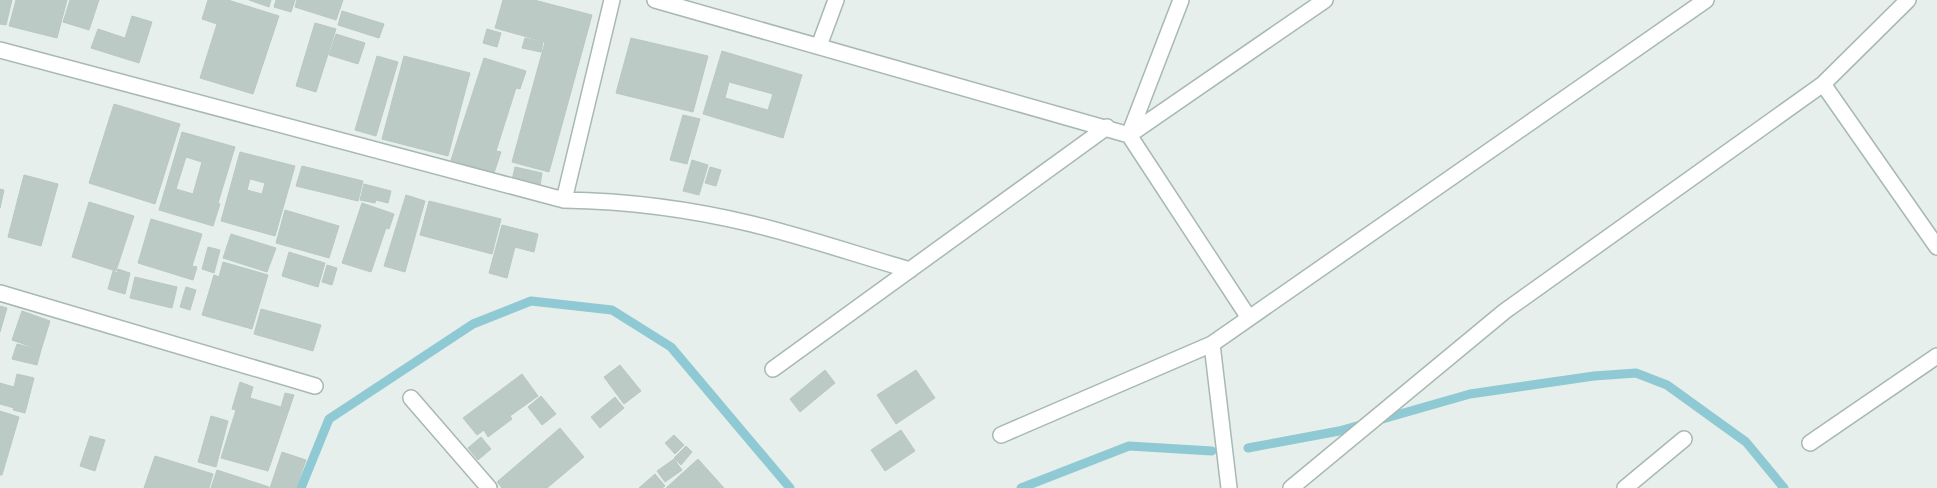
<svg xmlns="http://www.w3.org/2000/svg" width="1937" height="488" viewBox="0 0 1937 488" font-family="Rubik,sans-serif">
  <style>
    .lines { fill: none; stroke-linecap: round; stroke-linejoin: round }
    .stream { stroke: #8ec9d4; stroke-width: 9 }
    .building { fill: #bbcac4; stroke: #b8c9c2; fill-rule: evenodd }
    .street-casing { stroke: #a8b8b2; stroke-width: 18 }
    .street { stroke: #fff; stroke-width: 15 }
  </style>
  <rect width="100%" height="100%" fill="#e6efeb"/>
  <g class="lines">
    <path class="stream" d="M1379,420L1470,394L1594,376L1636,373L1667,385L1746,442L1784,488
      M1248,448L1339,431L1364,424
      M301,488L329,419L473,324L531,301L612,310L671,347L790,488
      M1021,488L1129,446L1212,451"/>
  </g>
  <path class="building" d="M0,0H12L6,25L0,24Z
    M16,0H67L57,38L9,26Z
    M70,0H99L89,30L63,22Z
    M208,0H228L279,16L253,94L200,78L217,24L202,19Z
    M249,0H271L269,7Z
    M276,0H295L291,12L274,7Z
    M297,0H343L336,20L295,7Z
    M503,0H534L592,15L549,172L512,162L545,42L495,28Z
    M342,11L384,24L379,38L338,25Z
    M132,16L152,22L139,63L91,48L98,29L125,38Z
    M315,23L336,29L316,92L296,86Z
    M487,29L501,33L497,47L483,43Z
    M336,34L365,43L358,64L329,55Z
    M525,38L543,42L541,52L522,48Z
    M631,38L708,56L693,112L616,93Z
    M722,51L802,75L783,138L703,114ZM729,82L773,94L768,110L725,98Z
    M377,56L398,62L376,136L355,130Z
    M404,56L470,73L448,156L382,139Z
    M484,58L526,71L520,89L516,88L496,151L501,152L494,173L451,160Z
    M114,104L180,124L155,204L89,183Z
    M683,115L700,119L687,164L670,160Z
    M182,132L235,147L218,203L220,204L213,226L159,210ZM186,157L202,162L193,194L176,189Z
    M240,152L295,166L275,236L221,221ZM250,179L265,183L262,194L247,190Z
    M692,160L708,165L699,195L683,191Z
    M302,166L363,181L358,201L296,186Z
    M515,167L542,173L540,185L512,180Z
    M710,167L721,170L716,186L705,183Z
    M24,175L58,184L41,246L8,237Z
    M364,184L391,191L388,203L376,200L375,203L360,200Z
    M0,189L4,190L0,208Z
    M406,195L425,201L405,272L384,266Z
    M429,201L501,219L492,254L420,235Z
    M89,202L134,216L116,271L72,257Z
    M362,203L394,214L389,229L386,228L371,272L342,263Z
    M285,210L339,226L329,258L276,243Z
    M151,219L202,234L192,266L197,267L193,280L138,263Z
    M502,225L538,234L534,252L515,247L507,278L489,273Z
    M231,234L276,248L267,272L223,258Z
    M208,247L220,250L214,273L202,269Z
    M289,252L325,263L318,287L282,276Z
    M223,262L268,275L252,329L202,315L214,275L219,277Z
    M327,265L337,268L332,285L322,282Z
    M118,269L130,273L125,294L108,289L113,271L117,273Z
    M135,277L177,287L172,308L130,298Z
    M186,287L196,290L190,310L180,307Z
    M0,306L7,308L0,332Z
    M261,309L321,325L313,351L254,334Z
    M22,311L50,321L41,350L12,340Z
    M17,344L41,350L37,365L12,359Z
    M620,365L641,391L624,404L604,377Z
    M825,370L835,383L800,412L790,399Z
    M916,370L935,398L896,424L877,395Z
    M17,374L34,378L25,413L13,410L14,408L0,404V383L14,387Z
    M522,374L538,396L510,416L512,419L488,437L484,430L477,435L463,418Z
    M240,382L253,387L250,398L281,407L285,393L294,395L268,471L221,458L236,410L232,409Z
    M541,396L556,414L542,425L528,407Z
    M615,397L624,408L600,428L591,417Z
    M0,411L19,417L2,475H0Z
    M211,416L228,421L216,467L198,462Z
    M560,428L584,457L547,488H502L497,482Z
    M901,430L915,451L885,471L871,450Z
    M674,435L684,445L675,454L665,443Z
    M90,436L105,440L95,471L80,466Z
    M481,437L491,449L478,460L468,448Z
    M686,446L692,452L681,465L674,458Z
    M282,452L306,460L296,488H270Z
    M155,456L213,474L209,488H144Z
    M674,459L682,470L665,482L657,471Z
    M698,459L724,488H666Z
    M217,470L269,487V488H211Z
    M655,474L665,486L662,488H639Z"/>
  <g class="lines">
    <defs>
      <path id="street" d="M655,0L1129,135L1249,318
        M819,46L836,0
        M0,50L564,200C628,201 690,209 752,224C805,237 858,255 910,270
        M1823,84L1937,247
        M1129,135L1325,0
        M1129,135L1181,0
        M564,200L612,0
        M0,293L315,386
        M1212,344L1229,488
        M773,369L1107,127
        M411,398L489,488
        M1001,435L1212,344L1706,0
        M1810,443L1937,356
        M1291,488L1505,311L1823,84L1908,0
        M1625,488L1684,439"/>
    </defs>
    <use href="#street" class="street-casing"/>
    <use href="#street" class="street"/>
  </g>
</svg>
